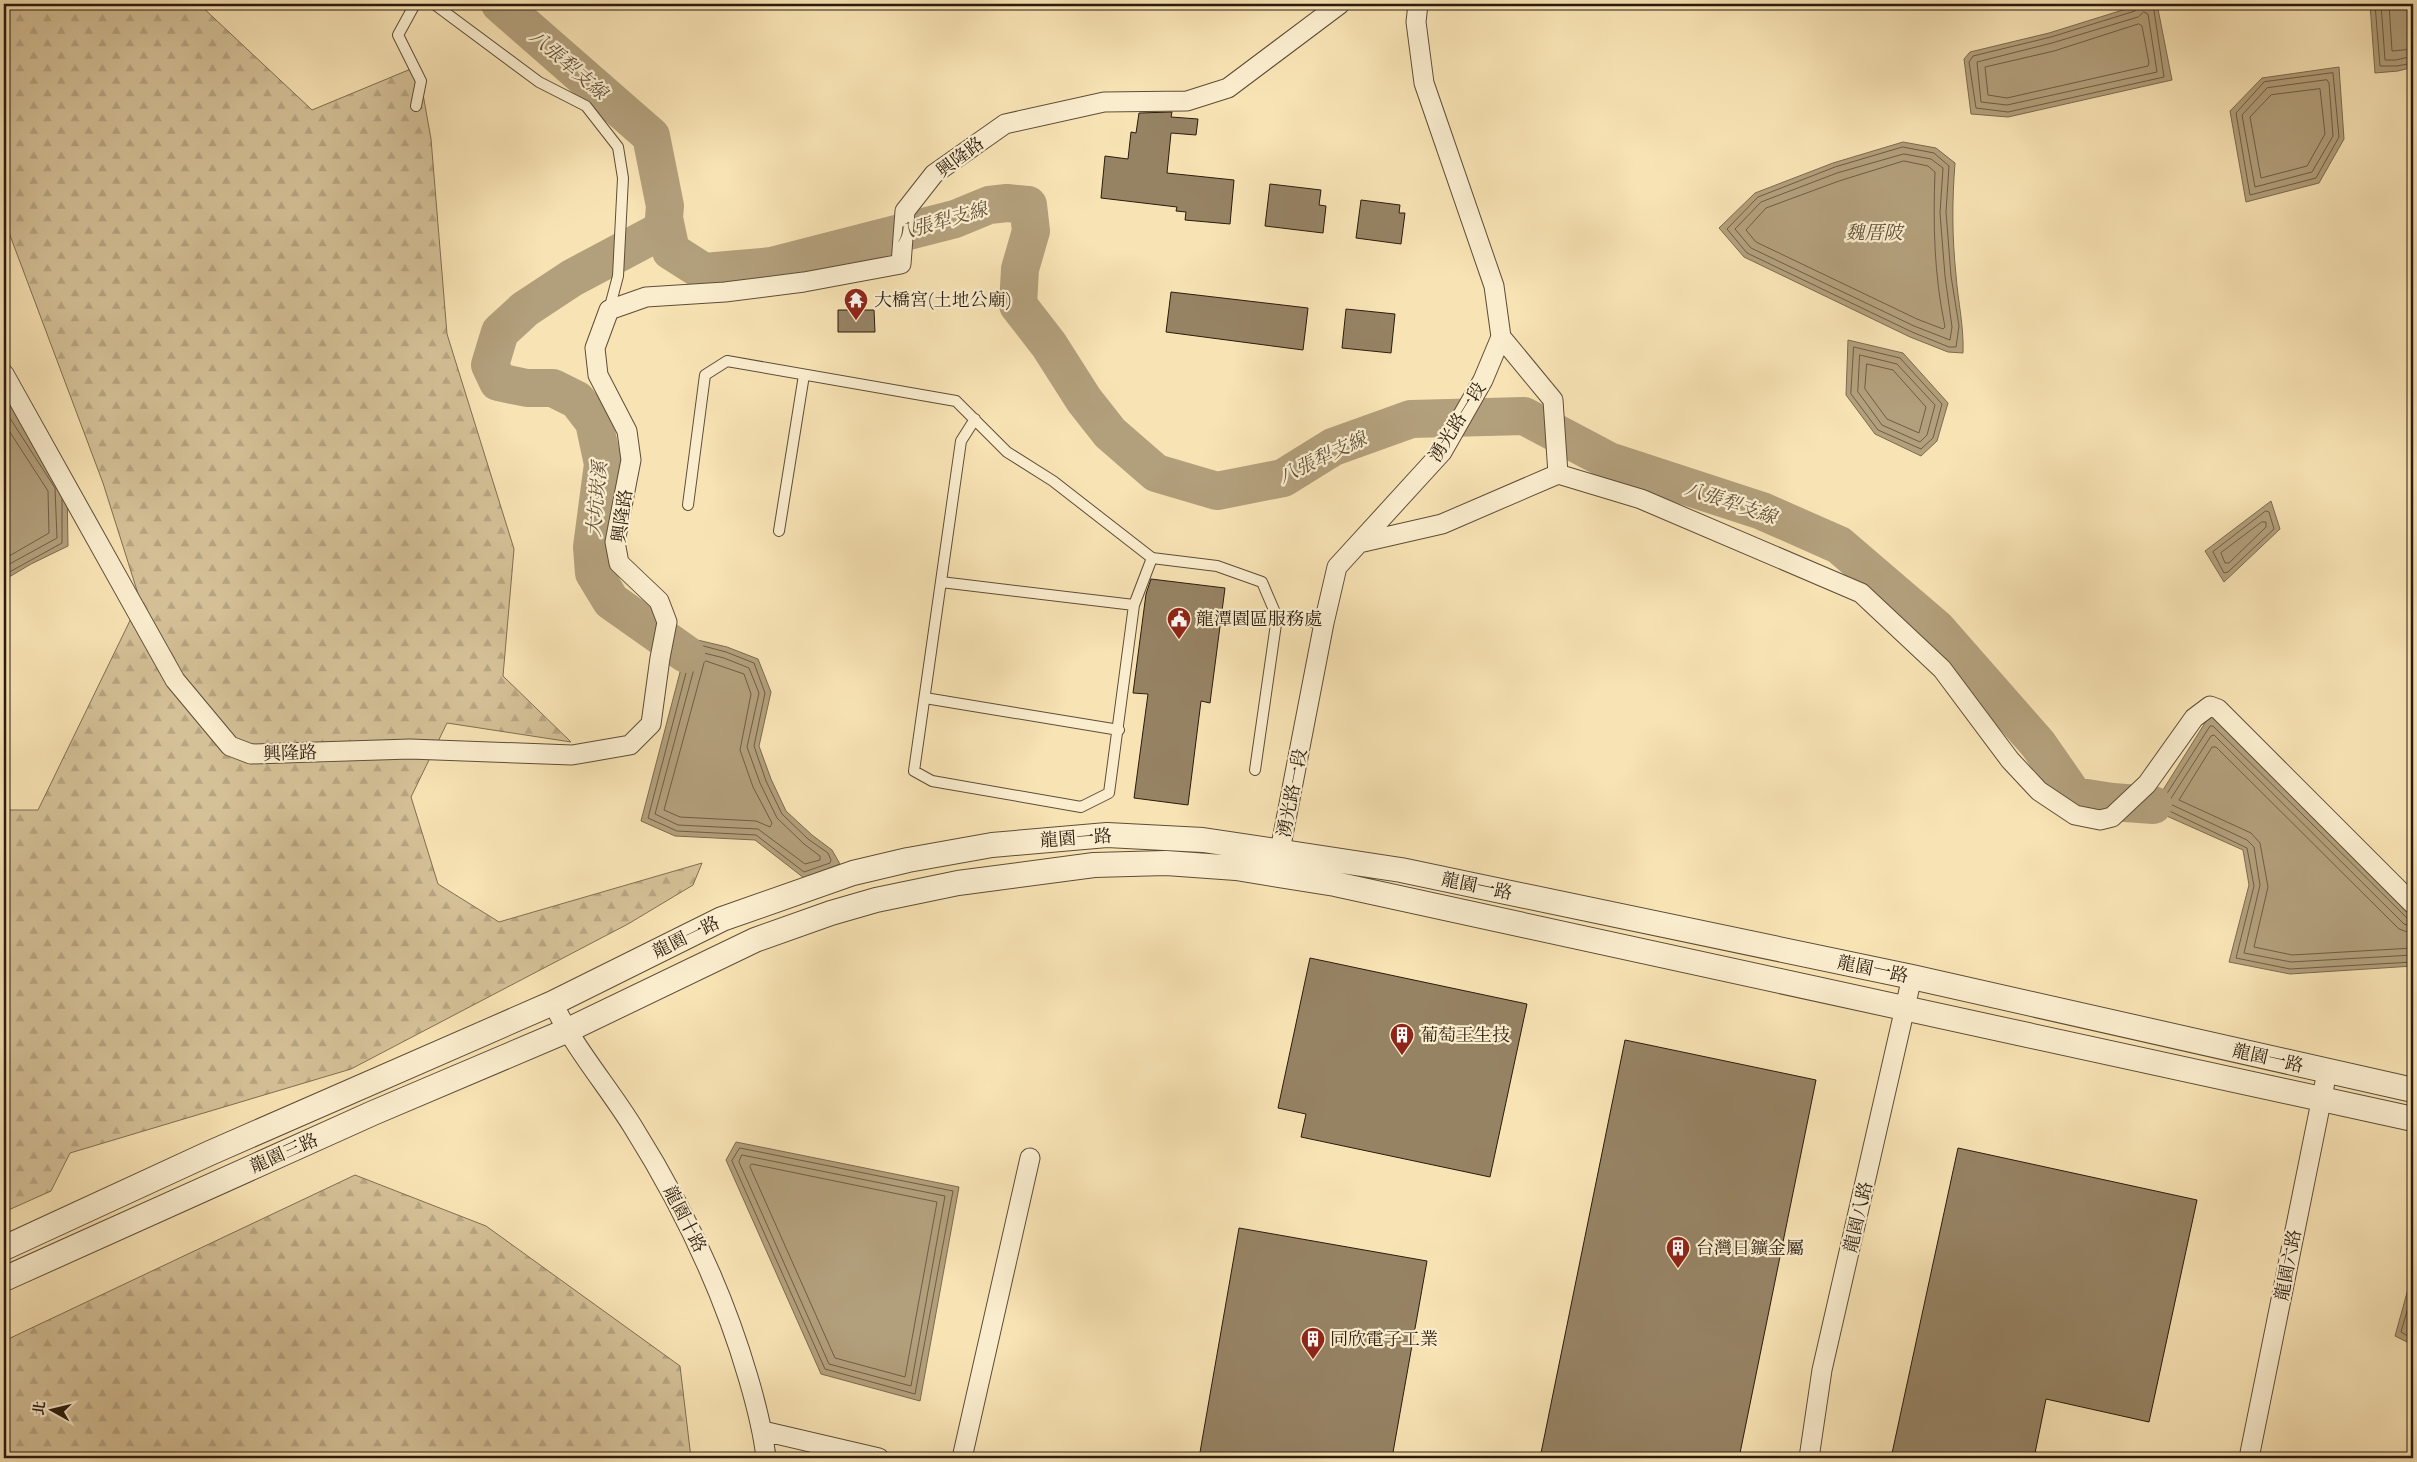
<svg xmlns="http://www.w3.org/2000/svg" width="2417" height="1462" viewBox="0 0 2417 1462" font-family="'Sorts Mill Goudy','Noto Serif TC',serif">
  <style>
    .forest { fill: url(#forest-firs); stroke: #806e52 }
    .water { fill: #b29f7b; stroke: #7c6a4f }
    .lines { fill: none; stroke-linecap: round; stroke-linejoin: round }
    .shore { stroke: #6e5d44; stroke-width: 1 }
    .river { stroke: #b29f7b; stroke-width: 38 }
    .building { fill: #968364; stroke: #2b1b0d }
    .service-casing { stroke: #5e4d37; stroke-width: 12 }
    .minor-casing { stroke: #5e4d37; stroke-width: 21 }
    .tertiary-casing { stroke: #5e4d37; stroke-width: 26 }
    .service { stroke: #faedce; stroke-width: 10 }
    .minor { stroke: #faedce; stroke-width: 19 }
    .tertiary { stroke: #faedce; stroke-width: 24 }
    .labels { text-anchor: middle; stroke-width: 4.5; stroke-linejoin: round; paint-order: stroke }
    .street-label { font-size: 18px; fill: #2b1b0d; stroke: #faedce }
    .poi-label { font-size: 18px; fill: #2b1b0d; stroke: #faedce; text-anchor: start }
    .water-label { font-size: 19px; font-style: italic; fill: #615039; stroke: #faedce }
  </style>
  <defs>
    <pattern id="forest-firs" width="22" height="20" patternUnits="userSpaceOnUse" patternTransform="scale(1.25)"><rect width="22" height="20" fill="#d5c198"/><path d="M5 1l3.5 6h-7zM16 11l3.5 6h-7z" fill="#b7a582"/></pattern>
  </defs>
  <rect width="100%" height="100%" fill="#f8e3b4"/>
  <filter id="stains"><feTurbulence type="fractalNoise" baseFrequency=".004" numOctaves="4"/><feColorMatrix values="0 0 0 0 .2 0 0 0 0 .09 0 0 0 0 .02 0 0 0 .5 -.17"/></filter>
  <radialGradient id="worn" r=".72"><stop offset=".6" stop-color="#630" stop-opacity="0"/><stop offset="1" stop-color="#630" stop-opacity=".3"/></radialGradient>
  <path class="forest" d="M4,4H199L312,110L418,66L431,139L447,334L514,549L503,676L571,742L447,723L411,797L438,884L499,922L702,863L693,885L628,924L351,1069L70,1153L51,1191L4,1212V810H38L140,600L103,483L8,230L4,225Z
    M355,1175L486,1226L680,1366L691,1458H4V1341Z"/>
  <path class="water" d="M2142,4H2157L2172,80L2008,117L1971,114L1964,59L1970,52L2049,33Z
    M2370,4H2413V67L2398,71L2375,73Z
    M2339,67L2344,139L2319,183L2246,202L2230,111L2262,78Z
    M1903,142L1936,148L1955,163C1952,201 1952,237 1956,275C1958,302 1964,326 1963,353L1948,352L1910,337L1744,257L1719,228L1755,193L1833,163Z
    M1848,340L1903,353L1948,403L1937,441L1921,456L1875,434L1846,395Z
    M4,388L67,485L68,546L31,564L4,580Z
    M2271,501L2280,529L2224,582L2205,551Z
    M689,638L727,647L758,659L771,692L759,746L771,779L786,811L812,835L832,850L840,864L804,878L755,840L675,836L641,821Z
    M2210,715L2413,917V966L2290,974L2229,962L2249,885L2243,850L2151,809Z
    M736,1142L959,1187L920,1401L821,1374L726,1160Z
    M2413,1271V1345L2395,1336Z"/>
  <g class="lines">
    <path class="shore" d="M2139,4L2135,11L2051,37L1973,56L1969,62L1976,108L2008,112L2164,77L2153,4
      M2375,4L2380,66H2397L2413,63
      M2381,4L2385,60H2396L2413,56
      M2389,4L2392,51L2413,49
      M2144,12L2148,14L2157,72L2007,105L1981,102L1977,62L2052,43L2138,17Z
      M2139,24L2142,26L2149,63L2148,66L2007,98L1988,95L1985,67L2054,51Z
      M2333,73L2339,137L2316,178L2250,195L2236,113L2264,82Z
      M2327,80L2329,83L2333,136L2312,172L2255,187L2242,115L2267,88Z
      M2320,89L2325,134L2307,166L2261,178L2250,117L2271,95Z
      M1903,147L1934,153L1949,166L1946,212L1951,276L1959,326L1956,347H1949L1912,332L1747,253L1727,229L1758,197L1835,167Z
      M1904,154L1931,159L1943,168L1940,213L1945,276L1952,327L1950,340L1914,326L1751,248L1735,229L1761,202L1837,173Z
      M1904,161L1928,166L1935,172C1933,225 1934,274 1945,327L1943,329L1917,319L1756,242L1746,230L1766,208L1839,181Z
      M1854,347L1900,358L1942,404L1933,438L1921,449L1878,430L1851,394Z
      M1860,355L1897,364L1935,405L1927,435L1920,442L1882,425L1858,392Z
      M1867,364L1893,370L1926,407L1919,433L1887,419L1865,389Z
      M4,409L55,488L57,538L4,567
      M4,423L48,491L49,533L4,559
      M2266,511L2269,512L2274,529L2228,572L2224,573L2213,552Z
      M2262,522H2266V527L2229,563H2225L2221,553Z
      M4,575L62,543V499
      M696,644L726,652L754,663L765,693L754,746L766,781L782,814L808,839L828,853L831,860L830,863L804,872L756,835L677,831L648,818L693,646Z
      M700,652L724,658L749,668L759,693L747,747L760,783L777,818L804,844L820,856V860L805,864L758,829L678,825L655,814L698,654Z
      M706,661L744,674L751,694L740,750L753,787L772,823L770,827L756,821L680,817L664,810L704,663Z
      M2413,920L2408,919L2213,726H2210L2159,806L2247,848L2254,886L2236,958L2290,969L2413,962
      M2413,927L2404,924L2214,735L2211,736L2168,803L2247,840L2254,847L2260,885L2244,953L2291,962L2413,955
      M2413,934L2399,929L2216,747H2212L2179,800L2251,833L2260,843L2268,887L2254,947L2292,955L2413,948
      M740,1148L953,1191L915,1394L825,1369L732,1161Z
      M742,1155L945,1196L911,1386L829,1364L739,1162Z
      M752,1164L937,1202L905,1377L835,1358L750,1167Z
      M2413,1290L2401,1332L2413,1339"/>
    <path class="river" d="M500,4L651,136L665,206L664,218L671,251L704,272L772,266L955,219L989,205L1007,203L1028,205L1031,231L1020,269L1018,305L1049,345L1084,400L1110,433L1156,473L1217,491L1283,478L1333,447L1411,419L1524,416L1609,461L1762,511L1839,545L1937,629L2038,744L2074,796L2112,802L2153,805
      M666,228L572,278L525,309L500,332L490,365L498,382L527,388H553L577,400L594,422L603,464L592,547L594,573L611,601L686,654"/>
  </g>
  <path class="building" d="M1172,112L1171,117L1198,119L1196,135L1171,133L1167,173L1234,180L1230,224L1185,220L1186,212L1176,211L1177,207L1101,198L1105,156L1128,159L1131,132L1136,133L1139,113Z
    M1270,184L1321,190L1319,205L1326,206L1323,233L1265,226Z
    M1361,200L1400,205L1399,213H1405L1401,244L1356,238Z
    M1171,292L1308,308L1303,350L1166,332Z
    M1346,309L1395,314L1391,353L1342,348Z
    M838,310H874L875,332H838Z
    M1151,579L1225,588L1210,703L1201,701L1188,805L1134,798L1148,694L1133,693L1146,594Z
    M1310,958L1527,1004L1490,1177L1301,1137L1306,1114L1278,1108Z
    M1625,1040L1816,1080L1739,1458H1540Z
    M1958,1148L2197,1200L2149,1422L2046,1399L2034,1458H1891Z
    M1239,1228L1427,1261L1392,1458H1199Z"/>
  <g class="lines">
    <defs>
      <path id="service" d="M415,4L398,35L421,81L416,106
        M434,4L539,82L586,106L618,147L623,178L618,276L609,310
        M975,419L961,441L914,771L932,781L1081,807L1109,793L1134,605L1152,558
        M688,505L705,375L727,361L956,401L1007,452L1053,481L1152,558L1217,566L1262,582L1277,617L1324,623
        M779,531L804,375
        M941,582L1134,605
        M925,698L1119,730
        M1255,770L1277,617"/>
      <path id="minor" d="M1501,337L1553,400L1558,474
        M4,374L175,680L230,746L251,754L410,749L572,755L630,745L651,724L660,658L667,622L659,601L619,563L615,542L631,460L627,431L598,375L595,348L609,310L646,297L725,292L804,282L901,264L905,211L934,174L1005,124L1104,102L1187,101L1228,88L1340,4
        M1359,543L1442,524L1558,474L1641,499L1861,593L1942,669L2010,760L2039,791L2075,815L2100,820L2112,817L2147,784L2194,718L2210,706L2218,709L2413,904
        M1277,866L1324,623L1337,567L1442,452L1483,380L1501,337L1494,286L1424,83L1416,22L1418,4
        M553,1003C574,1048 607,1085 633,1127C682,1205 722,1288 748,1377C756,1404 763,1430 766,1458
        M763,1431L879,1458
        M962,1458L1030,1158
        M1809,1458L1822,1370L1912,977
        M2249,1458L2327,1072"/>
      <path id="tertiary" d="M4,1248L210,1153L553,1003L722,919L853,873L908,860L992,845L1107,835L1203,840L1401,870L1912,977L2413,1090
        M4,1279L373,1113L566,1031L755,940L831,913L876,900L958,883L1094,865L1166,863L1236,868L1335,884L2413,1119"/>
    </defs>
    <use href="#service" class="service-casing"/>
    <use href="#minor" class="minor-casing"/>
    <use href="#tertiary" class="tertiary-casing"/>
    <use href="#service" class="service"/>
    <use href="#minor" class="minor"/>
    <use href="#tertiary" class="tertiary"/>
  </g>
  <defs>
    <symbol id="temple-pin" viewBox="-11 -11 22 30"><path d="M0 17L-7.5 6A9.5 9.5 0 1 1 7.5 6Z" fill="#8f2418" stroke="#faedce"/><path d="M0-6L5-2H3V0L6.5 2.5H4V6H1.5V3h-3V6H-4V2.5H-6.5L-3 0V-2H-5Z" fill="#fff"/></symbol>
    <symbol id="civic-pin" viewBox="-11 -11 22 30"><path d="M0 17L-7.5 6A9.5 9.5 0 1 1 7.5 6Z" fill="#8f2418" stroke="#faedce"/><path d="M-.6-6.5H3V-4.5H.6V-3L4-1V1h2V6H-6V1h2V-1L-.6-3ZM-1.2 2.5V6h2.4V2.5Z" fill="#fff"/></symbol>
    <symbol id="building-pin" viewBox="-11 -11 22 30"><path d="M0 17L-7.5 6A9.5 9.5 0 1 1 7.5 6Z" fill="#8f2418" stroke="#faedce"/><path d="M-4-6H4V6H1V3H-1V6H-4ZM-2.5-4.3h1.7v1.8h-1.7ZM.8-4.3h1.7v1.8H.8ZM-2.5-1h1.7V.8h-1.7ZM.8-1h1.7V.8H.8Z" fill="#fff"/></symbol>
  </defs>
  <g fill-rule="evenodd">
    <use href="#temple-pin" x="842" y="286" width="28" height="38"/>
    <use href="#civic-pin" x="1165" y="605" width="28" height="38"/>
    <use href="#building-pin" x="1388" y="1021" width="28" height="38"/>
    <use href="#building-pin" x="1664" y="1234" width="28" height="38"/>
    <use href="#building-pin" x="1299" y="1325" width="28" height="38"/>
  </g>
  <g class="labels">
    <g class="street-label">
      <text transform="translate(960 157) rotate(-37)" y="6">興隆路</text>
      <text transform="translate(1457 422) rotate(-58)" y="6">湧光路一段</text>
      <text transform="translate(622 516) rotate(-82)" y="6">興隆路</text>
      <text transform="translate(290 753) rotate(-2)" y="6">興隆路</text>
      <text transform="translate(1292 793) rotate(-79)" y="6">湧光路一段</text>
      <text transform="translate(1076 838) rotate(-4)" y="6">龍園一路</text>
      <text transform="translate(1477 886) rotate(12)" y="6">龍園一路</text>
      <text transform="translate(686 937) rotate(-26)" y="6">龍園一路</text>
      <text transform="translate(1873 969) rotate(12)" y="6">龍園一路</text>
      <text transform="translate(2268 1058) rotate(13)" y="6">龍園一路</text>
      <text transform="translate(284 1153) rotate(-24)" y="6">龍園三路</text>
      <text transform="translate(1858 1217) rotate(-77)" y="6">龍園八路</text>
      <text transform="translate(685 1219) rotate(63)" y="6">龍園十路</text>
      <text transform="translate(2288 1265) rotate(-79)" y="6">龍園六路</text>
    </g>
    <g class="poi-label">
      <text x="874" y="306">大橋宮(土地公廟)</text>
      <text x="1196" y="625">龍潭園區服務處</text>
      <text x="1420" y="1041">葡萄王生技</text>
      <text x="1696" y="1254">台灣日鑛金屬</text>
      <text x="1330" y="1345">同欣電子工業</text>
    </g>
    <g class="water-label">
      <text transform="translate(569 64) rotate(41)" y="7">八張犁支線</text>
      <text transform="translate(941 221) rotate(-16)" y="7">八張犁支線</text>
      <text x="1874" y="239">魏厝陂</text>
      <text transform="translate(1322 457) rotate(-25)" y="7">八張犁支線</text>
      <text transform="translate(596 499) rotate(-85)" y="7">大坑崁溪</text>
      <text transform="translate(1731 502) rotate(19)" y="7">八張犁支線</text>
    </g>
  </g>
  <rect width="2417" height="1462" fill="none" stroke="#f8e3b4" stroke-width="20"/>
  <rect x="5" y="5" width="2407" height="1452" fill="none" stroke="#2b1b0d" stroke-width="2.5"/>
  <rect x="10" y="10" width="2397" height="1442" fill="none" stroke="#2b1b0d"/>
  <g transform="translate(52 1410) rotate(278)" stroke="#faedce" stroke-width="4" paint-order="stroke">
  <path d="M0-4L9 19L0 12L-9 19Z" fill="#2b1b0d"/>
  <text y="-8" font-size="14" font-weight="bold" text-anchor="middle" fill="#2b1b0d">北</text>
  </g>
  <rect width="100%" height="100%" filter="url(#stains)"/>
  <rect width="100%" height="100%" fill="url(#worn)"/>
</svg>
